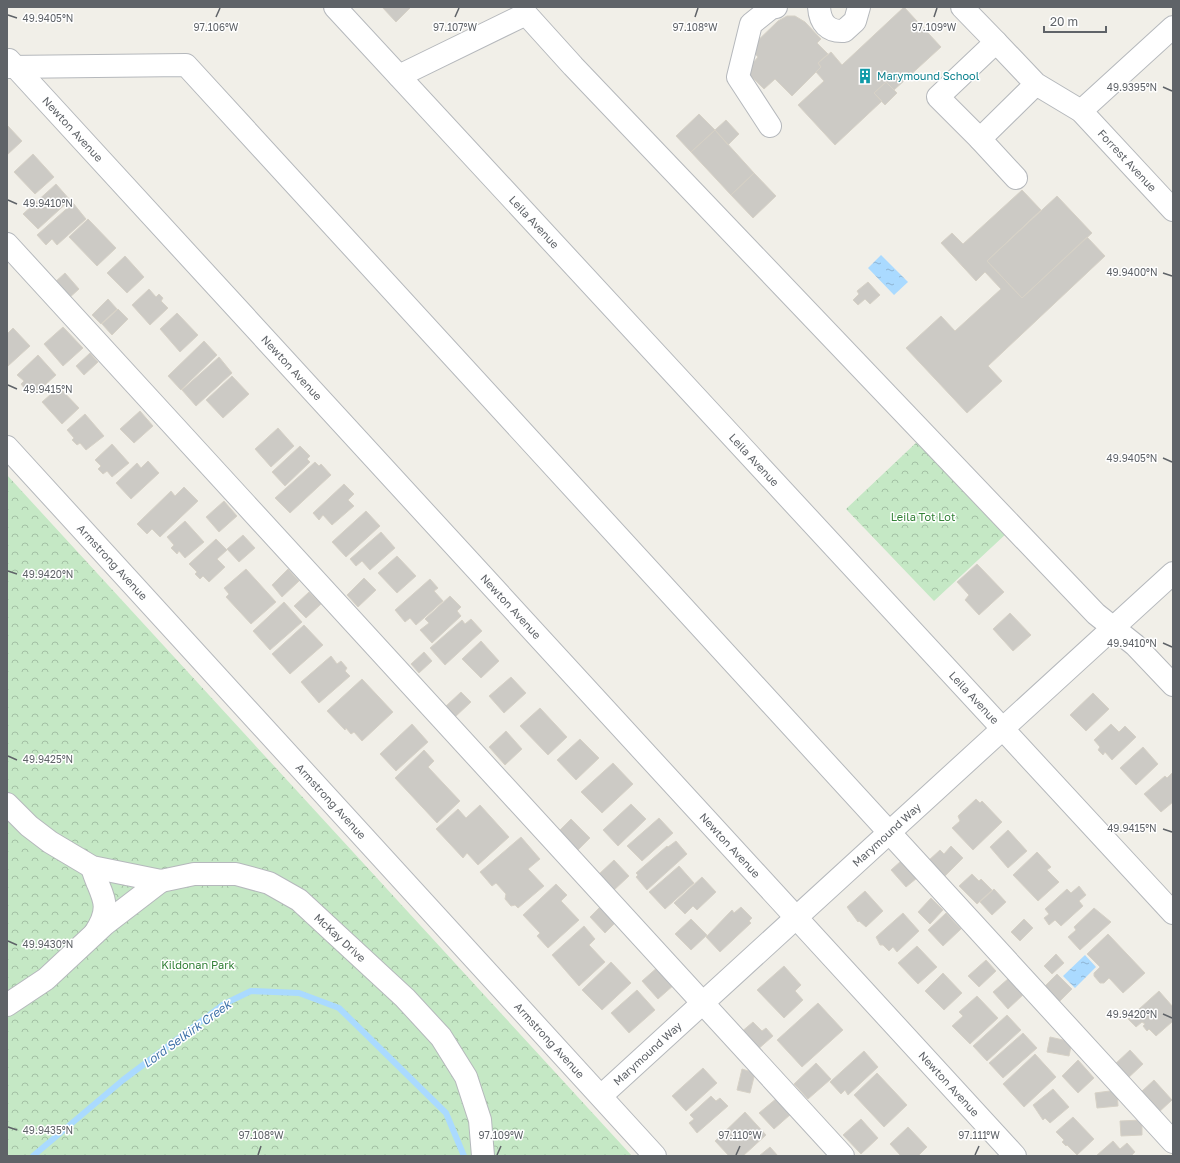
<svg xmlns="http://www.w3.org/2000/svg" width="1180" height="1163" viewBox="0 0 1180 1163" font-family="'Golos Text',sans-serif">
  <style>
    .forest { fill: url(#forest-crowns) }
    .water { fill: url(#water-ripples) }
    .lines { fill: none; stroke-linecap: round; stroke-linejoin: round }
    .stream { stroke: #aadaff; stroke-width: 6 }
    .building { fill: #cccac5; stroke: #d6d1c6 }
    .minor-casing { stroke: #b5b8bc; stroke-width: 24 }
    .minor { stroke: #fff; stroke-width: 22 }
    .ticks { fill: none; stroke: #5f6368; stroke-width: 1.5 }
    .labels { text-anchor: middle; stroke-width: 3; stroke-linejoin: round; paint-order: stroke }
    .culture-label { font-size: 11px; fill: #0d838f; stroke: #fff; text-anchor: start }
    .street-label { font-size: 11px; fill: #5f6368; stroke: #fff }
    .park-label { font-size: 11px; fill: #348238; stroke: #fff }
    .water-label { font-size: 12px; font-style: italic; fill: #4174aa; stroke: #fff }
    .ticks-label { font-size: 10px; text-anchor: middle; fill: #5f6368; stroke: #fff; stroke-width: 3; stroke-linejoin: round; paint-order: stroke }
  </style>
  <defs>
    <pattern id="forest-crowns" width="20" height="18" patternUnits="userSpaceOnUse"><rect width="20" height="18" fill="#c5e8c5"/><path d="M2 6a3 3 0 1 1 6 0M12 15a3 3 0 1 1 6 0" fill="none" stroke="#a3c0a4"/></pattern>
    <pattern id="water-ripples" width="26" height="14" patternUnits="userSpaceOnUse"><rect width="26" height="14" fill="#aadaff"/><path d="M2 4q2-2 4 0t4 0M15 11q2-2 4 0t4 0" fill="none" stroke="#8eb4d2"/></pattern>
  </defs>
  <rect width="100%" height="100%" fill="#f1efe8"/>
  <path class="forest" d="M919,440L1007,533L934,601L846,509Z
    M7,475L632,1156H7Z"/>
  <path class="water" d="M881,255L908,282L894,295L868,268Z
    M1085,955L1096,967L1075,988L1063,976Z"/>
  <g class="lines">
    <path class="stream" d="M33,1156L123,1080L224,1004L251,991L299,993L339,1008L446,1113L464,1156"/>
  </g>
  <path class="building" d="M382,7H411L396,22Z
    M904,7L941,47L894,90L886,82L874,93L882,101L835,145L798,105L824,81L816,72L821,67L818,63L831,52L842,65Z
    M787,16H795L805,22L821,39L817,43L828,54L818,63L821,67L792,96L775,79L764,89L746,71L758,57L750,48L778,21Z
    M886,82L897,93L885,105L874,93Z
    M699,114L715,130L691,152L676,136Z
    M726,120L739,134L728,145L715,130Z
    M7,125L22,141L7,155Z
    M715,130L754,173L731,195L691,152Z
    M33,154L54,177L35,194L14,172Z
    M754,173L776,196L753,218L731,195Z
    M56,184L70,200L38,229L23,214Z
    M1022,190L1041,210L987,261L1022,298L1087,237L1105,256L988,366L1002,381L967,413L906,348L941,316L955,331L1001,289L985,272L976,281L941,243L952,233L963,244Z
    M1057,196L1092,233L1022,298L987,261Z
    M73,203L86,219L57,245L52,239L46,245L37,235Z
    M88,219L116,248L97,266L69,237Z
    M125,256L144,277L127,293L107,273Z
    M65,273L79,289L68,299L54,283Z
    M868,282L880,295L870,304L865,299L858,305L853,300L859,294L857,291Z
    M149,289L156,297L159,294L163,298L161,301L168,308L150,325L132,305Z
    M108,299L117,309L101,324L92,315Z
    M118,309L128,319L112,335L102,324Z
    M177,313L198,335L180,352L160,329Z
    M63,327L83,348L63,366L44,344Z
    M13,328L30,346L8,366L7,334Z
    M204,341L217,355L181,390L168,376Z
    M90,353L98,362L84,375L76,366Z
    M38,355L56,375L35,394L28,387L25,389L21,384L24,381L17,375Z
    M219,357L232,373L196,406L182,390Z
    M232,376L249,394L223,418L206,400Z
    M59,387L79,408L62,424L42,402Z
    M140,411L153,426L134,443L120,429Z
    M85,414L104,436L86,450L80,443L77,445L72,440L74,438L67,430Z
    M278,428L294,446L271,467L255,449Z
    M112,444L129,463L112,477L107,471L103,474L98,469L101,466L95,460Z
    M300,446L310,456L307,459L310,462L285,486L272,472Z
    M148,461L159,473L131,499L116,483L137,463L141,468Z
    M315,462L319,466L321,464L331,475L290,513L275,498Z
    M344,484L354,494L348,500L354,506L332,525L323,515L319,520L313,513Z
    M184,487L198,501L160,537L152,529L147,534L137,524L171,491L175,496Z
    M224,501L237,516L219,532L206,517Z
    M366,511L380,526L346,557L332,542Z
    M185,521L204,542L185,558L179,551L177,554L171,548L174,545L167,537Z
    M381,532L395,548L370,570L362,561L356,566L350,559Z
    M243,535L255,548L239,562L227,549Z
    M216,539L227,550L217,559L225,567L209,582L203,576L200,579L195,574L197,572L189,564Z
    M397,556L416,576L397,593L378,573Z
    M977,564L1004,592L979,615L965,600L969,595L957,582Z
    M246,569L276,602L251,624L226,597L229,594L224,588Z
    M288,569L299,581L282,597L272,585Z
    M364,578L376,590L358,607L347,595Z
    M430,579L438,588L434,591L443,601L416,625L410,618L405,622L395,610Z
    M309,592L321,604L306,618L294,606Z
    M450,596L461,607L457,611L461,616L432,643L420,630L429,623L425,619Z
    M284,602L302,622L270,650L253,631Z
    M1010,613L1031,635L1013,651L993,629Z
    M471,619L482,631L445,665L430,648L462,620L465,624Z
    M304,625L323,645L290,674L272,654Z
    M481,641L499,661L481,678L462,659Z
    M424,652L432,661L419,673L411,664Z
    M331,656L337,664L341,661L347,668L345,671L350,676L319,703L301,682Z
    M511,677L526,693L504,713L489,696Z
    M362,679L393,712L362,741L354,732L351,734L346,728L345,730L327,711Z
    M461,692L471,702L455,717L445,707Z
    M1093,693L1109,709L1086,731L1070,715Z
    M540,708L567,737L548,755L520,726Z
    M412,724L428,742L396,771L380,754Z
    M1111,724L1119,732L1125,726L1136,737L1112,760L1105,752L1103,755L1098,750L1100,747L1094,740Z
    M506,731L522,749L505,765L489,747Z
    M580,739L599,758L576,780L557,760Z
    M1143,747L1158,764L1136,785L1120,768Z
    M424,750L434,761L428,767L460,801L437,823L395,778Z
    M613,763L633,784L602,813L581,792Z
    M1173,772V802L1161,812L1144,794L1165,776L1167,778Z
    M976,799L980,803L982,801L1002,822L973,850L952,828L960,821L958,816Z
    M631,804L646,819L618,846L603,830Z
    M480,805L509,837L478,865L467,853L463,858L436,829L458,809L466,818Z
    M659,818L673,833L642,861L627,846Z
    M571,819L590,838L575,853L556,834Z
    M1008,830L1027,851L1008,868L990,847Z
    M521,837L540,859L528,869L544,886L518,908L515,905L511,906L505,899L506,894L496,883L492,886L480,872Z
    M676,841L687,854L647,890L636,877L638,875L636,873L667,846L668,847Z
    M951,846L963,858L944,877L928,861L940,850L944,854Z
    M1037,852L1051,867L1047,870L1059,882L1038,901L1013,875Z
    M614,860L629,876L613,891L598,875Z
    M901,861L917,878L906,887L891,870Z
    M679,866L694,883L665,909L649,892Z
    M972,874L979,881L981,879L992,890L977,904L959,886Z
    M702,877L716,892L697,910L693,906L685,914L674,903Z
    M556,884L567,895L561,901L579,920L548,948L537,936L540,933L523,915Z
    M1079,886L1086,895L1079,901L1083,906L1061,926L1055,920L1049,925L1044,918L1049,914L1045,909L1067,889L1071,893Z
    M994,889L1006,902L992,915L980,902Z
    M865,891L883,911L866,927L859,921L858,922L847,907Z
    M931,898L943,910L930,924L918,912Z
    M602,905L618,920L605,933L590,917Z
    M741,907L752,918L749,921L751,923L720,952L706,937L732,910L734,913Z
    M1094,908L1111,922L1080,950L1068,937L1076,930L1074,927Z
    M903,913L919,931L897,952L893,947L889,951L883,945H880L876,937Z
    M946,913L961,929L943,946L928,930Z
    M691,919L707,935L691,950L675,934Z
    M1024,919L1033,928L1020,941L1011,932Z
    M584,926L595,939L589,945L605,962L579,986L552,955Z
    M1108,934L1145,973L1123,993L1109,978L1104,983H1100L1094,976V973L1100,967L1087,954Z
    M917,946L937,967L918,984L898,963Z
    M1056,954L1064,963L1052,974L1044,966Z
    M986,960L996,971L979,987L968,976Z
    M611,962L631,983L602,1010L582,990Z
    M659,966L675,984L658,999L642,981Z
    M784,966L801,985L795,991L803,1000L784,1018L757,990Z
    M943,973L962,993L944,1010L925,991Z
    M1057,974L1072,989L1057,1004L1042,989Z
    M1009,978L1024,994L1008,1009L993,992Z
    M637,990L655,1010L629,1033L611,1013Z
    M1159,991L1173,1007V1021L1156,1036L1149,1029L1147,1031L1143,1026L1145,1024L1142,1022L1136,1027L1128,1019Z
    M977,996L998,1018L970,1044L952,1026L963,1016L959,1012Z
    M818,1003L843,1030L802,1067L777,1040Z
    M1007,1015L1021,1030L987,1061L973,1046Z
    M753,1022L762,1031L766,1028L773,1036L756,1051L740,1033Z
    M1023,1033L1037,1048L1003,1078L989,1063Z
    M1050,1037L1072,1042L1069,1056L1047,1052Z
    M1130,1050L1143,1064L1126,1080L1113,1066Z
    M864,1051L878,1067L848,1095L845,1090L841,1094L830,1082Z
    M1035,1054L1056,1077L1024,1107L1003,1084Z
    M1078,1060L1094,1078L1078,1093L1062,1076Z
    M816,1063L831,1079L808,1099L794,1084Z
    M703,1068L717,1083L686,1111L672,1096Z
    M742,1069L755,1073L750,1093L737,1090Z
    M877,1073L907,1105L884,1127L854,1095Z
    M1154,1080L1172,1100L1158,1113L1141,1092Z
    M1053,1089L1069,1107L1050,1123L1045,1118L1043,1120L1033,1105Z
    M1117,1090L1118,1106L1097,1108L1095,1093Z
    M711,1096L716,1101L720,1098L728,1106L697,1133L689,1123L694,1119L690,1115Z
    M777,1098L791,1114L774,1129L759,1113Z
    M745,1112L766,1135L743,1156H729L715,1141Z
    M1073,1117L1094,1139L1077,1155L1067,1145L1066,1146L1062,1142L1064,1140L1056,1132Z
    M861,1119L878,1138L861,1154L843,1135Z
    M1142,1120V1135L1121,1136L1120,1121Z
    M908,1127L927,1147L918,1156H901L890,1144Z
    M1113,1141L1120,1149L1127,1143L1135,1152L1131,1156H1096Z
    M770,1147L778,1156H759Z"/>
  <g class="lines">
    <defs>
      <g id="minor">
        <path id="s1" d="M335,7L1173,913"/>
        <path d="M819,7C820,23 828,32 844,31L855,21L859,7"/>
        <path d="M962,7L996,42"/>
        <path id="s2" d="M9,60L1015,1156"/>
        <path d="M7,67L186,65L1173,1142"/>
        <path d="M399,76L526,14L573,66L1096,614L1135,645L1173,685"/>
        <path id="s3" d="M1036,84L996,42L938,97L980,139L1036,84L1081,111L1173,210"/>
        <path d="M1081,111L1173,27"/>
        <path d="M770,126L738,77L751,24L771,8L776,7"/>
        <path d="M980,139L1016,178"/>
        <path d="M7,244L843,1156"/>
        <path id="s4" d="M7,447L655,1156"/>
        <path id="s5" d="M7,804L29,826L50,842L92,867L161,881L194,874H236L269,883L299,900L405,998L441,1037L466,1077L480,1120L483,1156"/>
        <path d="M92,867C99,894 115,903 95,933"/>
        <path d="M7,1005L46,979L105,924L161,881"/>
        <path id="s6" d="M601,1096L1173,573"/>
      </g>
    </defs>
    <use href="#minor" class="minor-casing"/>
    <use href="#minor" class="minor"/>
  </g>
  <path class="ticks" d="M8,15L17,18M216,17L220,8M455,17L459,8M695,17L698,8M934,17L937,8M1163,87L1172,91M8,200L17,204M1163,273L1172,276M8,385L17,389M1163,458L1172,462M8,571L17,574M1163,643L1172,647M8,756L17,760M1163,829L1172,832M8,941L17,945M1163,1014L1172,1018M8,1127L17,1130M258,1155L261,1146M497,1155L501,1146M736,1155L740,1146M975,1155L979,1146"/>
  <defs>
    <symbol id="building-bare" viewBox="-9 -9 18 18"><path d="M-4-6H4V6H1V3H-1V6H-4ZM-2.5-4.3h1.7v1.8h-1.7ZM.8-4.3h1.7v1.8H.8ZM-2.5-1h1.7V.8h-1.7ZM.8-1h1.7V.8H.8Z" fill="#0f9aa8" stroke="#fff" stroke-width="2.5" paint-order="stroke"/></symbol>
  </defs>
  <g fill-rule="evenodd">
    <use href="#building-bare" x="854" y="65" width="22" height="22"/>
  </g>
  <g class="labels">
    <g class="culture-label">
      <text x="877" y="80">Marymound School</text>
    </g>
    <g class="street-label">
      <text dy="4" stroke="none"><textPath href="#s2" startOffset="94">Newton Avenue</textPath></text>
      <text dy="4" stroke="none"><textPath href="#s3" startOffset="396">Forrest Avenue</textPath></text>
      <text dy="4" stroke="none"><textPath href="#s1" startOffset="293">Leila Avenue</textPath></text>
      <text dy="4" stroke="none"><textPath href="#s2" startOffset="418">Newton Avenue</textPath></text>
      <text dy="4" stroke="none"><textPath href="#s1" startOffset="617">Leila Avenue</textPath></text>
      <text dy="4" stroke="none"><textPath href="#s4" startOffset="156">Armstrong Avenue</textPath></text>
      <text dy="4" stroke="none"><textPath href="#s2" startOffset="742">Newton Avenue</textPath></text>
      <text dy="4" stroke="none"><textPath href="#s1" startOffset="941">Leila Avenue</textPath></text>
      <text dy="4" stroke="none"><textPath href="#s4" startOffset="480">Armstrong Avenue</textPath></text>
      <text dy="4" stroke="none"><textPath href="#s6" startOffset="387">Marymound Way</textPath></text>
      <text dy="4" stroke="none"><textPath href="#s2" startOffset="1066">Newton Avenue</textPath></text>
      <text dy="4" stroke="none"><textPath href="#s5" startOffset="377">McKay Drive</textPath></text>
      <text dy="4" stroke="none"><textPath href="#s4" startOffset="804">Armstrong Avenue</textPath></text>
      <text dy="4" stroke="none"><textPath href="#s6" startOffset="63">Marymound Way</textPath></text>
      <text dy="4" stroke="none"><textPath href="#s2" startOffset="1390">Newton Avenue</textPath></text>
    </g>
    <g class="park-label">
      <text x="923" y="521">Leila Tot Lot</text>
      <text x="198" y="969">Kildonan Park</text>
    </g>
    <g class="water-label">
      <text transform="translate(187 1034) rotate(-36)" y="4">Lord Selkirk Creek</text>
    </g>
  </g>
  <g class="ticks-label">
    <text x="48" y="22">49.9405°N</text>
    <text x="934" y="31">97.109°W</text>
    <text x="216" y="31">97.106°W</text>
    <text x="455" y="31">97.107°W</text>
    <text x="695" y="31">97.108°W</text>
    <text x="1132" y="91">49.9395°N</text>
    <text x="48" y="207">49.9410°N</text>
    <text x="1132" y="276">49.9400°N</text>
    <text x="48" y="393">49.9415°N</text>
    <text x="1132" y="462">49.9405°N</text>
    <text x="48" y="578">49.9420°N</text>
    <text x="1132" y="647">49.9410°N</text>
    <text x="48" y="763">49.9425°N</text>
    <text x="1132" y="832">49.9415°N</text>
    <text x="48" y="948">49.9430°N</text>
    <text x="1132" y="1018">49.9420°N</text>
    <text x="48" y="1134">49.9435°N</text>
    <text x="261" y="1139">97.108°W</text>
    <text x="501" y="1139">97.109°W</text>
    <text x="740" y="1139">97.110°W</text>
    <text x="979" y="1139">97.111°W</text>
  </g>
  <rect width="1180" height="1163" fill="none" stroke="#5f6368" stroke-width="16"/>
  <path d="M1044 26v6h62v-6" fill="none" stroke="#5f6368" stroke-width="2"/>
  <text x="1050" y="26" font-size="12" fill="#5f6368" stroke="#ffffff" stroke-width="3" paint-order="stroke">20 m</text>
</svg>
